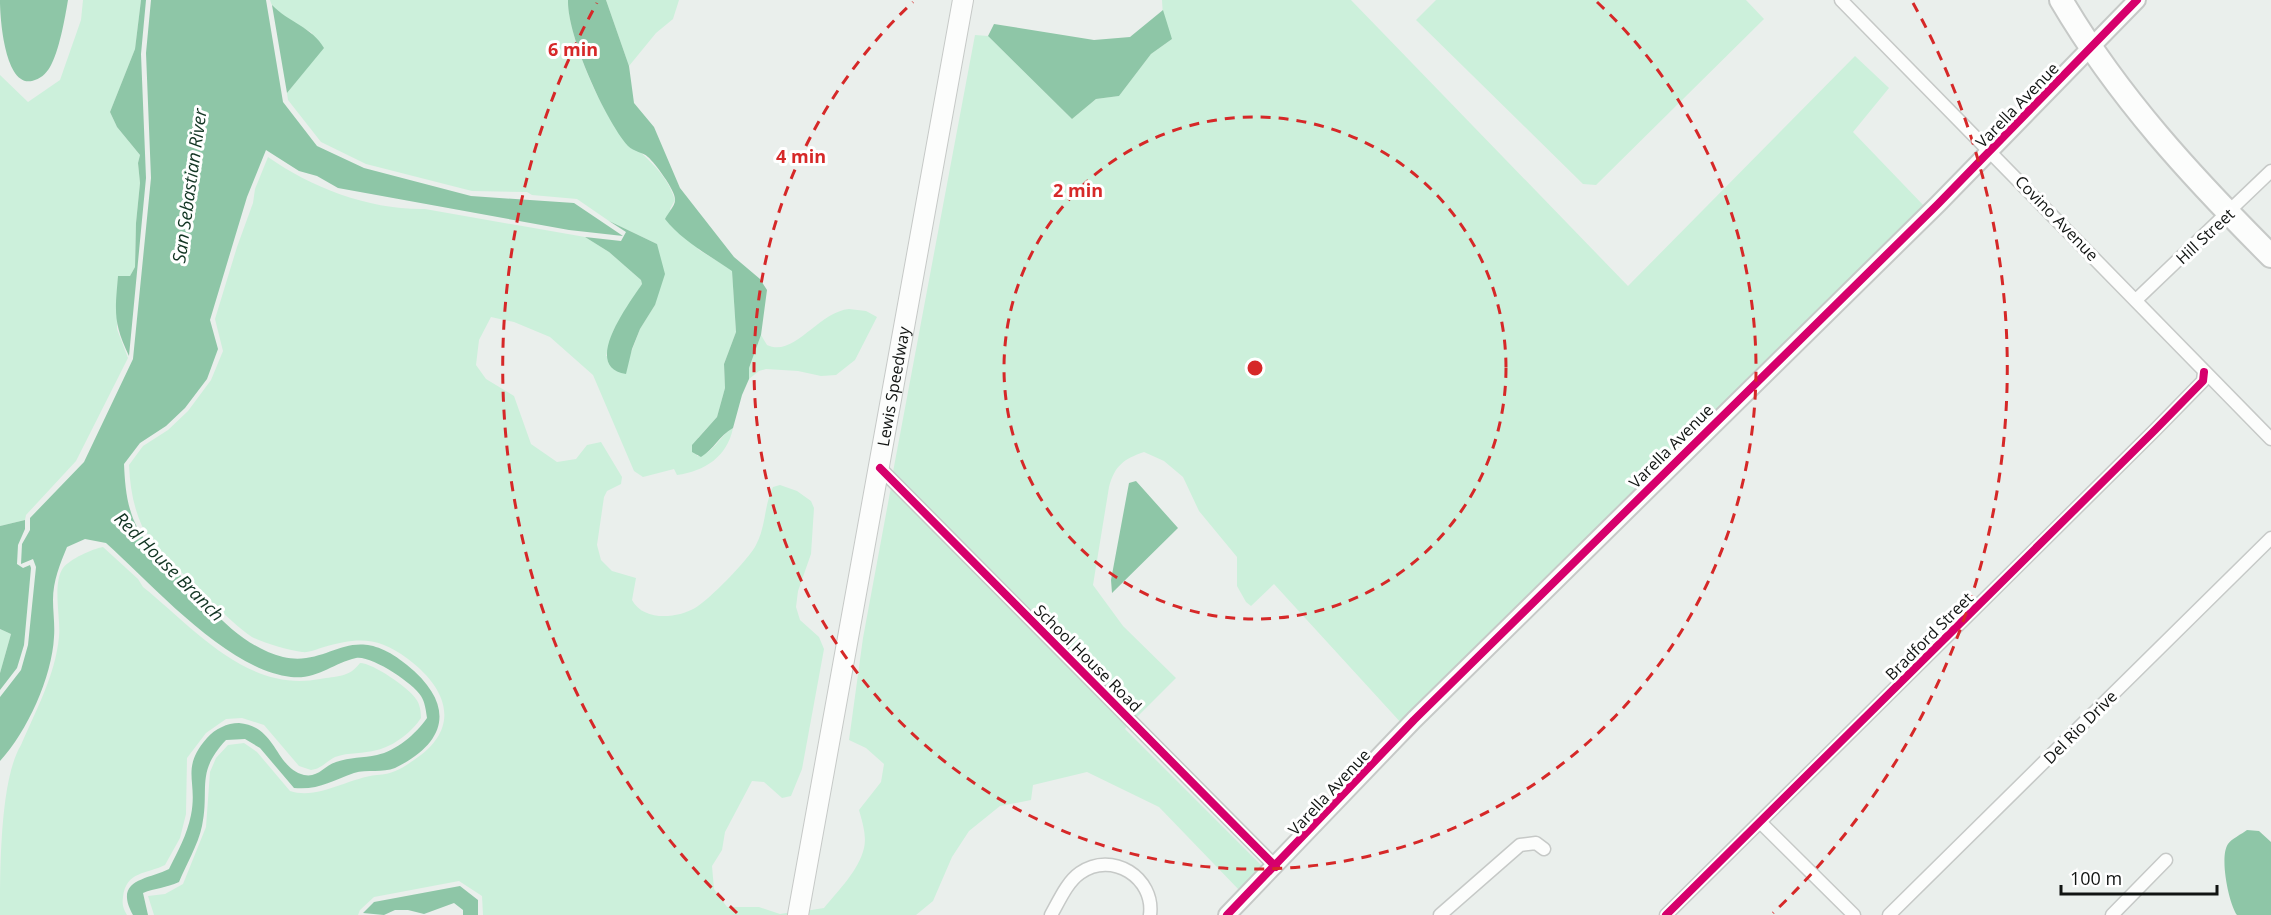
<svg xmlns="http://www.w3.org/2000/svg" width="2271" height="915" viewBox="0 0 2271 915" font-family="'Open Sans',sans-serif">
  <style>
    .green { fill: #ccf0db }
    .water { fill: #8ec6a7 }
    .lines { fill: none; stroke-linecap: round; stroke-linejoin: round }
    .street-casing { stroke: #c6c9c7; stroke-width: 15 }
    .secondary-casing { stroke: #c6c9c7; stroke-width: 20 }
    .primary-casing { stroke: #c6c9c7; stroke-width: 22 }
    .highway-casing { stroke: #c6c9c7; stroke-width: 26 }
    .street { stroke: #fcfdfc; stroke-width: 12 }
    .secondary { stroke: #fcfdfc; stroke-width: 16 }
    .primary { stroke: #fcfdfc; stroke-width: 20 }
    .highway { stroke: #fcfdfc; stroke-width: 22 }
    .cycleway-casing { stroke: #fff; stroke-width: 11 }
    .cycleway { stroke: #d6006c; stroke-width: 8 }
    .ring { fill: none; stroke: #d62828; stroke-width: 3; stroke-dasharray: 10 8 }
    .labels { text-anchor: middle; stroke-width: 6; stroke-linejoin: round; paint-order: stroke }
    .street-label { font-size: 16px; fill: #111412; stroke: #fff }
    .water-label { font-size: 18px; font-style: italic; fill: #123523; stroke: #fff }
    .centre { fill: #d62828; stroke: #fff; stroke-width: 3 }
    .ring-label { font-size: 18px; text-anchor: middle; font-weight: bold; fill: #d62828; stroke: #fff; stroke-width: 6; stroke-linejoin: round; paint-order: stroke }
  </style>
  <rect width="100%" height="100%" fill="#eaefec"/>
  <path class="green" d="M83,0H141L135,49L110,112L117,127L140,155L138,163L140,183L136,223L135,267L130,276H118L117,329L128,358L76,461L26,515L25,520L0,526V75L28,102L60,80L81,20Z
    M270,0H568C567,29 594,96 612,121C631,150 665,165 675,200L670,209L699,250L732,270L736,332L724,364L725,388L717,417L698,438L697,456C712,456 720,435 733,428C727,457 705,471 677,475L674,469L643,477L634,471L593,375L550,337L514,322L491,317L479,340L476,365L486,379L514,396L531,444L557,462L576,459L587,445L601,442L622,477L621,484L607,491L604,497L597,545L601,560L612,571L636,578L632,600C643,621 676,619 695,608C708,601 749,559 756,545C766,527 764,505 773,487L780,485L797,491L811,501L814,508L811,554L798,591L796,607L800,620L819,637L824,649L802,769L791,796L782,798L764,782L752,781L725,832L722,850L712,866L714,889L727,907H759L780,914L793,912V915H483L482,896L459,881L374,897L360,910L358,915H154L148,896L165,894L183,884L206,827L210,772L216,758L228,745L244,743L257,752L290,791C318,800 348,778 377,775C393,774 401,769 414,760C461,729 449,690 408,659C378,637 359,637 324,647C317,649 309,653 302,652C287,650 268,644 254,638C237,630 150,543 142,526C133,506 130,486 129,465L143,446L168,430L188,411L211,380L223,351L215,319L237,247L253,203L255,189L268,157C312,188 370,210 425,209L585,237L609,252L641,280L642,284L613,331L606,356L629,358L640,329L655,305L657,244L609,221L577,199L532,195L527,192L472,191L366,164L321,142L288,100L287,93L316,57L312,33C299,24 274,17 270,0Z
    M606,0H679L673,19L656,33L629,66Z
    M1162,0H1351L1628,286L1855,56L1889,88L1853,132L1926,208L1403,725L1274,584L1251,606L1246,602L1237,586V557L1199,511L1183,477L1164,461L1144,452C1124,459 1115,465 1109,487L1093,585L1123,626L1176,678L1136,718L893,472L975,35L988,36L1072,119L1096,99L1119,96L1151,54L1172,39L1163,17Z
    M1436,0H1746L1764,19L1596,185L1583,184L1416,20Z
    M849,309L866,311L877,317L855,360L836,375L821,376L798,371L766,369L759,371L749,379V368L761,335L767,345C794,358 818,312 849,309Z
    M891,487L1127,726L1125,729L1265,869L1241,892L1159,807L1087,772L1033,785L1031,800L1000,806L969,831L952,857L933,901L916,915H804L805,911L824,908C838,891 859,870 864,848C867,836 862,821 859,810L881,782L884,764L866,748L849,740L863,638Z
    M103,547L138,579L143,587C194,628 247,693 320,679C336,676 349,678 360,663C373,663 409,688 416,699C420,704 421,712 421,718C412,732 394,746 377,750C363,754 349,752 335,757C327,761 321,769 311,770L299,766L264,725L242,718L226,719L206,733L187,758L186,814L180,838L165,865C147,874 126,871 123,897C122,905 123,908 127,915H0C0,870 0,779 21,745C36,710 55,676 59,637C61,619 52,584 63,568C70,559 92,549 103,547Z
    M0,629L11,634L0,673Z"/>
  <path class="water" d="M0,0H68C65,18 59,52 50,67C46,74 40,79 32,81C5,87 0,19 0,0Z
    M141,0H146L141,54L146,178L129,356C113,322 115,312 118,276H130L135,267L136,223L140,183L138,163L140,155L117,127L110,112L135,49Z
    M151,0H266L283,102L317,146L364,168L471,196L574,203L623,236L569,230L338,188L317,176L299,171L266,150L247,197L210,320L218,349L207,379L185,408L166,426L140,443L124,464C125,487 127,509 138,529C144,542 159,553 169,563C201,597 235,645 283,657C332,668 350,618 407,665C454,703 450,741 395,768C383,773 367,769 354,773C331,781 320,790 294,788L260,748L245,739L226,740C195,773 210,788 202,826C198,845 186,865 179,882C166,888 155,888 143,893L148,915H133C113,879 147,880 169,869C178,851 187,835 191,815C198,780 180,769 207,738C215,729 227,723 239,723C277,726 275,768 304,775C318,778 324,766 336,762C350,757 363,758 377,755C396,751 416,734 427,718C426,711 425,702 421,696C413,683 371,655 356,658C333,663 317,680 291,677C227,670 153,585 106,543L85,539L67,547C60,564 53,581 53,600C53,612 55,625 54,637C52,677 27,732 0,761V697L21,670L28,645L36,567L33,559L21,564L22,544L30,530V518L84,462L133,359L151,178L146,53Z
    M568,0H606L629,66L634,103L654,127L680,188L734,257L760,279L767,290L761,335L749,368V379L742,395L733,428C719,436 714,449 701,457L692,452V445L717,417L725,388L724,364L736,332L732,271C709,255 682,241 665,219C668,213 676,205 675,199C675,190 655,163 648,157C643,152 634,152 628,146C604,118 567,35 568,0Z
    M272,5C288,22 312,27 324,48L287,93Z
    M1163,10L1172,39L1151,54L1119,96L1096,99L1072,119L988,36L994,24L1094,40L1130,37Z
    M609,221L657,244L665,274L655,305L640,329L632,349L626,374C581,367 628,305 642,284L641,280L609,252L585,237L621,241L626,232Z
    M1136,481L1178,528L1112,593L1111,580L1129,483Z
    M25,520V529L18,545L17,564L23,568L30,565L31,568L24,645L17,668L0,690V673L11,634L0,629V526Z
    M2247,830L2259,831L2271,842V915H2237C2229,904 2219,857 2228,844C2231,839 2242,834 2247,830Z
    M460,886L478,900V915H463V910L454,903L424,914L408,910H395L384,915L363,913L374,902Z"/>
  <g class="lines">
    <defs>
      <path id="street" d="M1841,0L2271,439
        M2136,300L2271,171
        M880,468L1276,867
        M1760,822L1854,915
        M1051,915C1059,901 1067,882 1080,873C1112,850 1155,878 1150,915
        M1440,915L1520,845L1536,843L1544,849
        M1666,915L2155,430L2203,381L2204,372
        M1889,915L2271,538
        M2112,915L2166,860"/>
      <path id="secondary" d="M1227,915L1414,720L1938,204L2137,0"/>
      <g id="primary">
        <path id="s1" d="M798,915L963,0"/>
      </g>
      <path id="highway" d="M2061,0C2118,97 2192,177 2271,256"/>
    </defs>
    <use href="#street" class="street-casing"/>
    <use href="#secondary" class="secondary-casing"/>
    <use href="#primary" class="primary-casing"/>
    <use href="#highway" class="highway-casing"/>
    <use href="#street" class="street"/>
    <use href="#secondary" class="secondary"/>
    <use href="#primary" class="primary"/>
    <use href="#highway" class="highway"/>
    <defs>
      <path id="cycleway" d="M880,468L1276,867
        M1227,915L1414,720L1938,204L2137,0
        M1666,915L2155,430L2203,381L2204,372"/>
    </defs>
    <use href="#cycleway" class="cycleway-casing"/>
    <use href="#cycleway" class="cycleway"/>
  </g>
  <g class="ring">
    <circle cx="1255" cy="368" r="251"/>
    <path d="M1597 2A501 501 0 1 1 913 2"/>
    <path d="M737 913A752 752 0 0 1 597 3M1913 3A752 752 0 0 1 1773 913"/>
  </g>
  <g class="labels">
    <g class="street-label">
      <text transform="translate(2017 105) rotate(-46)" y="6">Varella Avenue</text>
      <text transform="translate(2057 218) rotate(46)" y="6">Covino Avenue</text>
      <text transform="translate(2205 236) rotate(-43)" y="6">Hill Street</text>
      <text dy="6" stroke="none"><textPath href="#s1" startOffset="537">Lewis Speedway</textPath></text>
      <text transform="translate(1671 446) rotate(-45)" y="6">Varella Avenue</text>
      <text transform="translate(1929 636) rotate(-45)" y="6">Bradford Street</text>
      <text transform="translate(1088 658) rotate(45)" y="6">School House Road</text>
      <text transform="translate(2080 727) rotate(-45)" y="6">Del Rio Drive</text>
      <text transform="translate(1329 792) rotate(-47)" y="6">Varella Avenue</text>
    </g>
    <g class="water-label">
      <text transform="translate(190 186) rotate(-82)" y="6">San Sebastian River</text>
      <text transform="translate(169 567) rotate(45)" y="6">Red House Branch</text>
    </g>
  </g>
  <circle cx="1255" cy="368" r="9" class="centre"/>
  <g class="ring-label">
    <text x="573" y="56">6 min</text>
    <text x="801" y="163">4 min</text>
    <text x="1078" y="197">2 min</text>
  </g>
  <path d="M2061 885v9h156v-9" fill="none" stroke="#111412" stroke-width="3"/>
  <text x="2070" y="885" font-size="18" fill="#111412" stroke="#ffffff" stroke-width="4.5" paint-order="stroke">100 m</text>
</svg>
